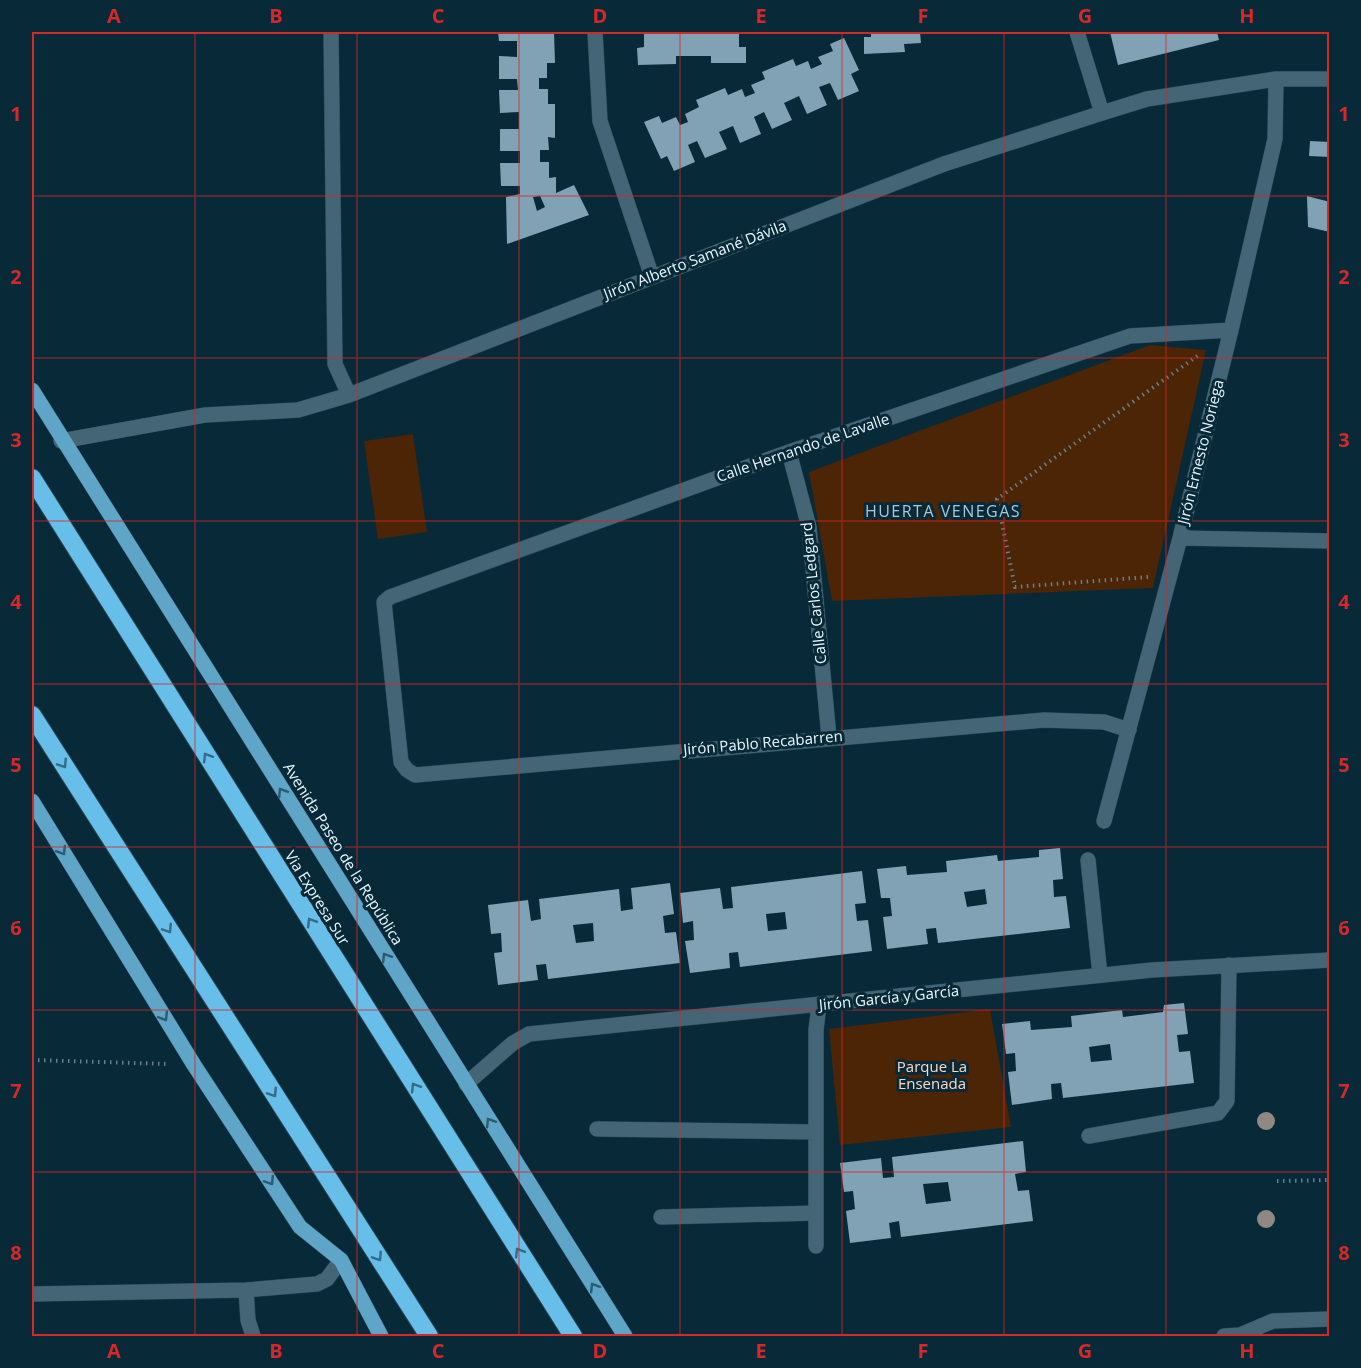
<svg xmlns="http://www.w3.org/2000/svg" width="1361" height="1368" viewBox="0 0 1361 1368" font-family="'Open Sans',sans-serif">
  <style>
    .green { fill: #4c2406 }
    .building { fill: #80a2b4; fill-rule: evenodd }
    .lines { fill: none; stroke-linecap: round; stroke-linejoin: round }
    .minor-casing { stroke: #284653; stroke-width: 16 }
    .major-casing { stroke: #284653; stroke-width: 16 }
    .highway-casing { stroke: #284653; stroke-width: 20 }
    .path { stroke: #667f8b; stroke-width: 4; stroke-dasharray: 1.5 4.5; stroke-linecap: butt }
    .minor { stroke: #446576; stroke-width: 15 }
    .major { stroke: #5ea5c8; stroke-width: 15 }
    .highway { stroke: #67bee8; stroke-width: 18 }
    .tree { fill: #908983 }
    .oneway { stroke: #336c87 }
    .oneway2 { stroke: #2a5b71 }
    .grid { fill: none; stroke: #d62828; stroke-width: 1.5; stroke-opacity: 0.55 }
    .labels { text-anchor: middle; stroke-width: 6; stroke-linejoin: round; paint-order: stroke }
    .street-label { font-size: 15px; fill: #e9f7ff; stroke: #082937 }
    .park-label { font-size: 15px; fill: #ffd8c1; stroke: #082937 }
    .neighbourhood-label { font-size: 16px; letter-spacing: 1.5px; fill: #a6c9db; stroke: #082937 }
    .neatline { fill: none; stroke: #d62828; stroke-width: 2 }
    .grid-label { font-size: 20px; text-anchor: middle; font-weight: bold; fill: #d62828 }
  </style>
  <rect width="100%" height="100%" fill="#082937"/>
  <path class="green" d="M1150,345L1206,350L1153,588L832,601L809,472Z
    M413,434L427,532L378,539L364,441Z
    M990,1009L1011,1127L840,1145L829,1029Z"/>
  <path class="building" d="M498,32H554L555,63H547V78H539V89H548V104H555V138L548,137L549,150H540V162H549V178L556,177V193L574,185L589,215L507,244L506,197L520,194V186H501L500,163H520V151H500V129H519V112L500,113L499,90H518L517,79H499V56L517,57V41H499ZM540,196L545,207L537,211L533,197Z
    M653,32H739V47H746V63H711V56H676V64L638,65L637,48L644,47V34Z
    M871,32H920L921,43L904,44L905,52L864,54V37H871Z
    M1110,32H1217L1219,40L1118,65Z
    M844,38L859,70L851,74L859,91L838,100L830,83L819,87L827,105L807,114L799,96L784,103L792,120L772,129L764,112L754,117L761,134L740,143L733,126L719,132L727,149L705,158L697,141L688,145L695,162L674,171L667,156L661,159L644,122L659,116L662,123L676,117L680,125L688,122L685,114L699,107L696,100L725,88L728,95L742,89L745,97L755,93L751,85L765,79L762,72L793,59L796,66L808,61L811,69L822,64L818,57L833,51L830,44Z
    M1310,141L1330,142V157L1309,156Z
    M1307,196L1330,202V232L1308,227Z
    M1060,848L1063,879L1053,880L1054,897L1066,896L1070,928L938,943L936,928L926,929L928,944L887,949L883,917L892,916L890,898H881L877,869L906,866L907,875L947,872L946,861L997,855L998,861L1039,857V850ZM985,889L987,904L967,907L964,892Z
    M862,871L866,903L855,904L857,921L868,920L872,951L740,967L738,952L729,953L730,968L690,973L685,941L694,940L693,921L683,923L680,893L720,888L723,909L733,908L731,887ZM785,912L787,929L768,931L766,914Z
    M670,883L674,914L663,916L665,933L676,932L680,963L548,979L546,964L536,965L538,980L498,985L494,953L502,952L501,933L491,934L488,905L528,900L531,921L541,919L539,899L619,889L621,911L633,909L631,888ZM593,923L594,941L576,943L573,925Z
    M1184,1003L1188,1034L1177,1035L1179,1052L1190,1051L1194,1083L1063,1098L1061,1083L1051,1084L1052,1099L1012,1105L1008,1072L1016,1071L1015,1053L1006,1054L1002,1024L1030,1021L1031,1030L1072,1027L1071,1016L1122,1010L1123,1017L1163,1012L1164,1005ZM1110,1044L1112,1060L1091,1062L1089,1047Z
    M1023,1141L1026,1172L1015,1174L1018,1191L1029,1190L1033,1221L901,1237L899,1221L889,1223L891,1238L850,1243L846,1211L855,1209L853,1191L844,1192L840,1163L881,1158L883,1178L894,1177L892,1157ZM948,1182L951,1201L926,1204L923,1184Z"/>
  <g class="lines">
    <defs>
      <path id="minor" d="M331,32L335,364L349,395
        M595,32L600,121L652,277
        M1077,32L1102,113
        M61,441L205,415L298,410L349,395L944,164L1102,113L1147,99L1276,79H1330
        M789,452L809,527L829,737
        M1180,538L1330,541
        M1129,730L1104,722L1044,720L415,775L407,770L401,762L384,602L390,597L789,452L1130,336L1231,330
        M1104,821L1180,538L1231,330L1275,139L1276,79
        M1088,860L1100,975
        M466,1084L513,1043L529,1034L1152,970L1330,960
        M597,1129L816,1132
        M1089,1136L1218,1113L1227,1101L1229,965
        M661,1217L816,1213
        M816,1246V1030L819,1005
        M246,1290L248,1320L253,1336
        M32,1294L246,1290L317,1284L327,1279L341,1260
        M1224,1336L1240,1335L1273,1321L1330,1319"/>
      <path id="major" d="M32,390L625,1336
        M32,801L194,1065L300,1227L341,1260L381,1336"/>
      <path id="highway" d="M32,478L573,1336
        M32,715L429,1336"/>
    </defs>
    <use href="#minor" class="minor-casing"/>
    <use href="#major" class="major-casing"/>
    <use href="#highway" class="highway-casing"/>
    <path class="path" d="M1148,577L1015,587L997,499L1200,354
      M32,1060L169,1064
      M1277,1181L1330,1180"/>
    <use href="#minor" class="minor"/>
    <use href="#major" class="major"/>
    <use href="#highway" class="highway"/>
  </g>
  <g class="tree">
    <circle cx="1266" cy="1121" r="9"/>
    <circle cx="1266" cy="1219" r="9"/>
  </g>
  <defs><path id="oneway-chevron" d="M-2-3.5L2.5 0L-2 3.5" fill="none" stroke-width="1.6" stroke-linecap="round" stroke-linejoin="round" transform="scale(1.5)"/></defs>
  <g class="oneway">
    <use href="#oneway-chevron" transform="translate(207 757) rotate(-122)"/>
    <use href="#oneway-chevron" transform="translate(63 764) rotate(57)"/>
    <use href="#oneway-chevron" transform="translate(311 922) rotate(-122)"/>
    <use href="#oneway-chevron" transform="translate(168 929) rotate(57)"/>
    <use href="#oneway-chevron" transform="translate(415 1087) rotate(-122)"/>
    <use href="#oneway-chevron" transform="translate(273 1093) rotate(57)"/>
    <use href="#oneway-chevron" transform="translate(519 1252) rotate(-122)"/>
    <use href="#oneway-chevron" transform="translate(378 1257) rotate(57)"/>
  </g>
  <g class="oneway2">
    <use href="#oneway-chevron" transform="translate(282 792) rotate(-122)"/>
    <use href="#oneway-chevron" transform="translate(62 851) rotate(58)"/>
    <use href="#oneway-chevron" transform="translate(386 957) rotate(-122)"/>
    <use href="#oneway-chevron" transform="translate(164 1017) rotate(58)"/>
    <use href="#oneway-chevron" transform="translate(490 1122) rotate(-122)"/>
    <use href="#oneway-chevron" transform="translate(270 1181) rotate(57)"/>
    <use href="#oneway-chevron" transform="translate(594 1287) rotate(-122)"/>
  </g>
  <path class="grid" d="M195,32V1336M357,32V1336M519,32V1336M680,32V1336M842,32V1336M1004,32V1336M1166,32V1336M32,196H1330M32,358H1330M32,521H1330M32,684H1330M32,847H1330M32,1010H1330M32,1172H1330"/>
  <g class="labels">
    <g class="street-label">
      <text transform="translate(695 260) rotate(-21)" y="5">Jirón Alberto Samané Dávila</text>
      <text transform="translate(803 448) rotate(-19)" y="5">Calle Hernando de Lavalle</text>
      <text transform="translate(1201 452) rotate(-76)" y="5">Jirón Ernesto Noriega</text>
      <text transform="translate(814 593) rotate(-96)" y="5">Calle Carlos Ledgard</text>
      <text transform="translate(763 743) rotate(-5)" y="5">Jirón Pablo Recabarren</text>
      <text transform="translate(343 854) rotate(58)" y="5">Avenida Paseo de la República</text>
      <text transform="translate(317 898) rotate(58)" y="5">Via Expresa Sur</text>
      <text transform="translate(889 998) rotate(-6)" y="5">Jirón García y García</text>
    </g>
    <g class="park-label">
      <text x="932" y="1072">Parque La<tspan x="932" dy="17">Ensenada</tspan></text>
    </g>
    <g class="neighbourhood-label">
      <text x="943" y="517">HUERTA VENEGAS</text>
    </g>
  </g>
  <rect width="1361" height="1368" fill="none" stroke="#082937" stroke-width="66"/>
  <rect x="33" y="33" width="1295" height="1302" class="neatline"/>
  <g class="grid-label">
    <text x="114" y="23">A</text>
    <text x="276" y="23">B</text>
    <text x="438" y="23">C</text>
    <text x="600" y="23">D</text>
    <text x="761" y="23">E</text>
    <text x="923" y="23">F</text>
    <text x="1085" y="23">G</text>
    <text x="1247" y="23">H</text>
    <text x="16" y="121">1</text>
    <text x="1344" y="121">1</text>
    <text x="16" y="284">2</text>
    <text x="1344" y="284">2</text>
    <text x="16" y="447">3</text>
    <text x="1344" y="447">3</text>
    <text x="16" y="609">4</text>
    <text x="1344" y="609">4</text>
    <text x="16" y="772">5</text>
    <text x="1344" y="772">5</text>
    <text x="16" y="935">6</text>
    <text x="1344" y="935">6</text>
    <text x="16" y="1098">7</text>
    <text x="1344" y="1098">7</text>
    <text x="16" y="1260">8</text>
    <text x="1344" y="1260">8</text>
    <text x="114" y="1358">A</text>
    <text x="276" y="1358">B</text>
    <text x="438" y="1358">C</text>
    <text x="600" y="1358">D</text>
    <text x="761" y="1358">E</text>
    <text x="923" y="1358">F</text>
    <text x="1085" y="1358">G</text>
    <text x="1247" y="1358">H</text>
  </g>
</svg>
